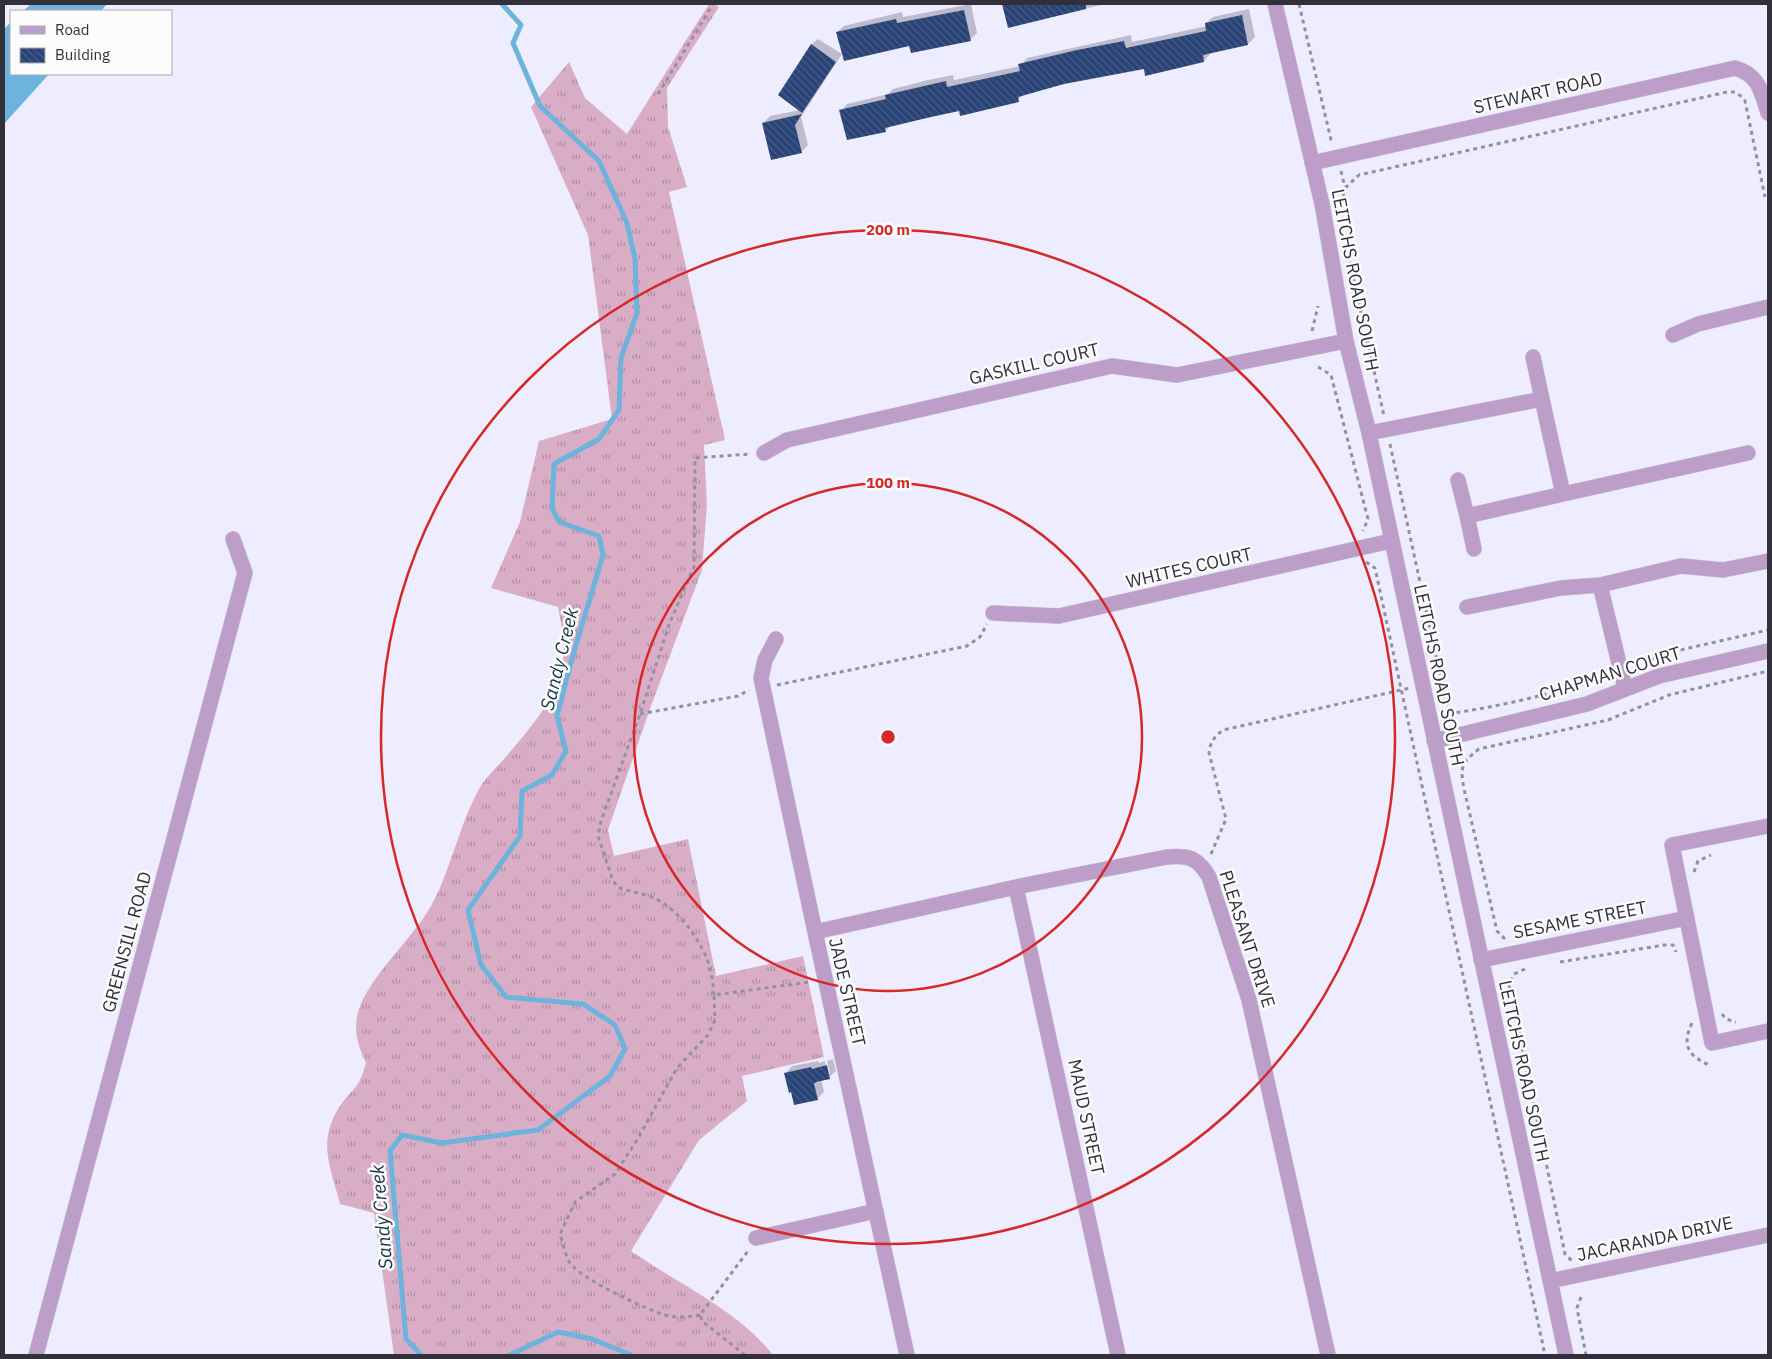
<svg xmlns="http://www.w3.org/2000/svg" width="1772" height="1359" viewBox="0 0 1772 1359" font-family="'IBM Plex Sans',sans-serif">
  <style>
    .grass { fill: url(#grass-tufts) }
    .water { fill: #6cb3dd }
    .shadow { fill: #0003 }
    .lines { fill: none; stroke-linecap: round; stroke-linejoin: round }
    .stream { stroke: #6cb3dd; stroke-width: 5 }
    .building { fill: url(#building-back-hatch) }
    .minor-casing { stroke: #cccadc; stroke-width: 16 }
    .path { stroke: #9391a1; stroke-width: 3; stroke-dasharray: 4 4; stroke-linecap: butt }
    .minor { stroke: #bd9ec9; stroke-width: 15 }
    .ring { fill: none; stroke: #d62828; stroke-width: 2.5 }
    .labels { text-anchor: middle; stroke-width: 5; stroke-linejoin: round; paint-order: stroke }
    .street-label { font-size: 18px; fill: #31303b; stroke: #fcfcfc }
    .water-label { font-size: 19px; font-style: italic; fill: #143446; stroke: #fcfcfc }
    .centre { fill: #d62828; stroke: #fcfcfc; stroke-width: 2.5 }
    .ring-label { font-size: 15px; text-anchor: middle; font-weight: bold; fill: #d62828; stroke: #fcfcfc; stroke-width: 5; stroke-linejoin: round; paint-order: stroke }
  </style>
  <defs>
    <pattern id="grass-tufts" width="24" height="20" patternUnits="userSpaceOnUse" patternTransform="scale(1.25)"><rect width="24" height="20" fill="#daadc7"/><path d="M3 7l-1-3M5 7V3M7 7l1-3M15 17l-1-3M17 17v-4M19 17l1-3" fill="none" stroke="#b18da3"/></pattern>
    <pattern id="building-back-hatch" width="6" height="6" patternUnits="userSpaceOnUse" patternTransform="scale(1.25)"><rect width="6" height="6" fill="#294376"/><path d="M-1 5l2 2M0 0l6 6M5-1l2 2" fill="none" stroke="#475c86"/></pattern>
  </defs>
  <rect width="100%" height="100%" fill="#eeecff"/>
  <path class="grass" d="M709,4H714L719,7L667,88L668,127L687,187L669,192L725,440L704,445L707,504L702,570L651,706L608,830L614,856L688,839L716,976L803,956L824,1057L742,1076L747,1101L699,1140L631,1251C677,1283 739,1311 773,1355H394L374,1213L340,1204C330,1164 316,1141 342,1103C347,1096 355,1089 359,1082C362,1076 364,1069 366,1063C358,1046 353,1030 358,1012C369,976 411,941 431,906C451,870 458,828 478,791C484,779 495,769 504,759C530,728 559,698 563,656C565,640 561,623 558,607L491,588L520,522L539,441L612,419L588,235L531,107L569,62L585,98L627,134Z"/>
  <path class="water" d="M31,4H107L101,11H23Z
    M11,22V74H49L4,124V29Z"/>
  <path class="shadow" d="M971,4L977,33L970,40L910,45L837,32L844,26L902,12L903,17Z
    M1004,4H1106L1008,26Z
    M1249,9L1255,37L1248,44L1210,52V54L1204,61L1145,67L1064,82L1025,93L1018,100L960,109L890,126L885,131L841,111L847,104L888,94L893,89L928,80L953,75L954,80L1020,66L1027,58L1131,35L1132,42L1207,26L1206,23L1213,17Z
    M818,39L842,54L801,117L808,145L801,152L763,123L770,116L800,110L811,45Z
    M833,1059L836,1071L829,1077L821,1079L824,1092L817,1099L786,1073L792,1066L818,1061L819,1063L825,1061L827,1074H830L827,1061Z"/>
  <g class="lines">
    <path class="stream" d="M421,1355L406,1339L390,1151L402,1135L442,1143L538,1130L610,1076L625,1049L615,1025L583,1004L506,997L481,965L468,910L520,836L522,791L552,775L566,751L557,716L573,655L603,555L599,536L559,522L552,508L554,464L599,439L619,410L621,358L637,313L635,259L627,223L599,161L540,106L513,43L521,25L502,4
      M510,1355L558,1332L592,1339L631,1355"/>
  </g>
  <path class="building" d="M1002,4H1086V9L1008,28Z
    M964,10L971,41L911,53L909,46L844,61L836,32L896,19L897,23Z
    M1242,15L1248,45L1203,55L1204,62L1145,76L1144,69L1064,84L1018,97L1019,102L960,116L959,111L931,117L885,128L886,132L847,140L839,110L886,99L885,95L946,81L947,87L1020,71L1018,64L1077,50L1124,41L1126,48L1206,31L1205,23Z
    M811,44L836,62L802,113L778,95Z
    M802,114L795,125L802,153L771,160L762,123Z
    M827,1065L830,1079L816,1082L814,1084L818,1100L794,1105L791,1092L789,1093L784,1073L811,1067L812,1069Z"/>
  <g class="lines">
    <defs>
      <path id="minor" d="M1275,4L1322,204L1346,341L1369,433L1566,1355
        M1312,163L1735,68C1759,75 1761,91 1768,113
        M1673,335L1698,324L1768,307
        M1369,433L1542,399L1533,357
        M764,453L787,440L1112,366L1177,375L1346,341
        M1458,480L1467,516L1563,494L1542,399
        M1563,494L1748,453
        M1467,516L1474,549
        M1600,585L1625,688
        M1467,607L1561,588L1600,585L1681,566L1723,570L1768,561
        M993,613L1059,616L1391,541
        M776,639L765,660L761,678L815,932L907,1355
        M1434,741L1587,704L1659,676L1768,651
        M1768,826L1672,845L1712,1043L1768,1031
        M1016,887L1118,1355
        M815,932L1016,887L1167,857C1189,855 1198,858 1209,877L1249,1000L1328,1355
        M1481,960L1687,918
        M756,1238L876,1211
        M1550,1281L1768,1235
        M36,1355L245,573L233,539"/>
    </defs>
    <use href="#minor" class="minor-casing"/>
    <path class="path" d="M1299,4L1332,144
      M658,94L713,4
      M1341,171L1345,188
      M1339,211L1345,188L1359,175L1727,92C1735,91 1740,94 1745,101L1765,197
      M1348,254L1384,416
      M1312,331L1318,306
      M1318,367L1331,375L1368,519L1363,531
      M1390,444L1446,702L1454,713C1506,705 1559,693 1608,674
      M1366,562L1375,568L1545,1355
      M1635,665L1676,651L1768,630
      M777,685L967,646L980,637L987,624
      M640,714L738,696L749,690
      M1211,854L1226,819L1209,753C1210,742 1215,736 1223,730L1410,688
      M1694,872L1698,861L1711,855
      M1505,939L1497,931L1464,789C1460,767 1461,763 1479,749L1608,720L1669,695L1768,671
      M1560,962L1664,945H1673L1676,952
      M1525,969L1514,974L1509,985L1565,1254L1572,1261
      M714,995C713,988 713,980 711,972C705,945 680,910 654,898C642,893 629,892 617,887L612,878L598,836L601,821L640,714L670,622L694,567L695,458L750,454
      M1722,1014L1726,1019L1736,1022
      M1692,1023C1681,1047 1689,1056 1711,1066
      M1581,1297L1577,1308L1586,1355
      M700,1315C690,1317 680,1318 669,1316C650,1312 581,1279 570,1263C565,1256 563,1243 560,1234L575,1202L615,1174L637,1140L677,1068L708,1035L715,1020L714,995L810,982
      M745,1355L702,1321L700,1315L748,1251"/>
    <use href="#minor" class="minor"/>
  </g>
  <g class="ring">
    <circle cx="888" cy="737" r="254"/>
    <circle cx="888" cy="737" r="507"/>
  </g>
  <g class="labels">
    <g class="street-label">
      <text transform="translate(1538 93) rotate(-13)" y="6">STEWART ROAD</text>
      <text transform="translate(1355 280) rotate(79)" y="6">LEITCHS ROAD SOUTH</text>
      <text transform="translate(1034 364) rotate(-13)" y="6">GASKILL COURT</text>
      <text transform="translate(1189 568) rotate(-13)" y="6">WHITES COURT</text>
      <text transform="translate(1610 674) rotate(-17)" y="6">CHAPMAN COURT</text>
      <text transform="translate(1439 675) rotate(78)" y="6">LEITCHS ROAD SOUTH</text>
      <text transform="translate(1580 920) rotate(-11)" y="6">SESAME STREET</text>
      <text transform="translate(1247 939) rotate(72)" y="6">PLEASANT DRIVE</text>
      <text transform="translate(127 942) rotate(-75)" y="6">GREENSILL ROAD</text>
      <text transform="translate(847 992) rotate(77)" y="6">JADE STREET</text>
      <text transform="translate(1524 1071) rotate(78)" y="6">LEITCHS ROAD SOUTH</text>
      <text transform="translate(1086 1117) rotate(78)" y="6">MAUD STREET</text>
      <text transform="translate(1655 1239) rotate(-12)" y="6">JACARANDA DRIVE</text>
    </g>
    <g class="water-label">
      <text transform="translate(559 659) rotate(-76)" y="7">Sandy Creek</text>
      <text transform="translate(381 1217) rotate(-95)" y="7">Sandy Creek</text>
    </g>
  </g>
  <circle cx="888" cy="737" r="8" class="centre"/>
  <g class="ring-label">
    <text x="888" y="235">200 m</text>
    <text x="888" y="488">100 m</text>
  </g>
  <rect width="1772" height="1359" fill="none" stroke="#31303b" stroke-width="10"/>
  <rect x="10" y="10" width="162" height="65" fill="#fcfcfc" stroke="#abaaaf"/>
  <rect x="20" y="26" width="25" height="8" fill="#bd9ec9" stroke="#abaaaf"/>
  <text x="55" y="35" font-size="15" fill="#31303b">Road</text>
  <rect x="20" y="48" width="25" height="15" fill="url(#building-back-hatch)" stroke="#abaaaf"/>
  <text x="55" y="60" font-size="15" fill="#31303b">Building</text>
</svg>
